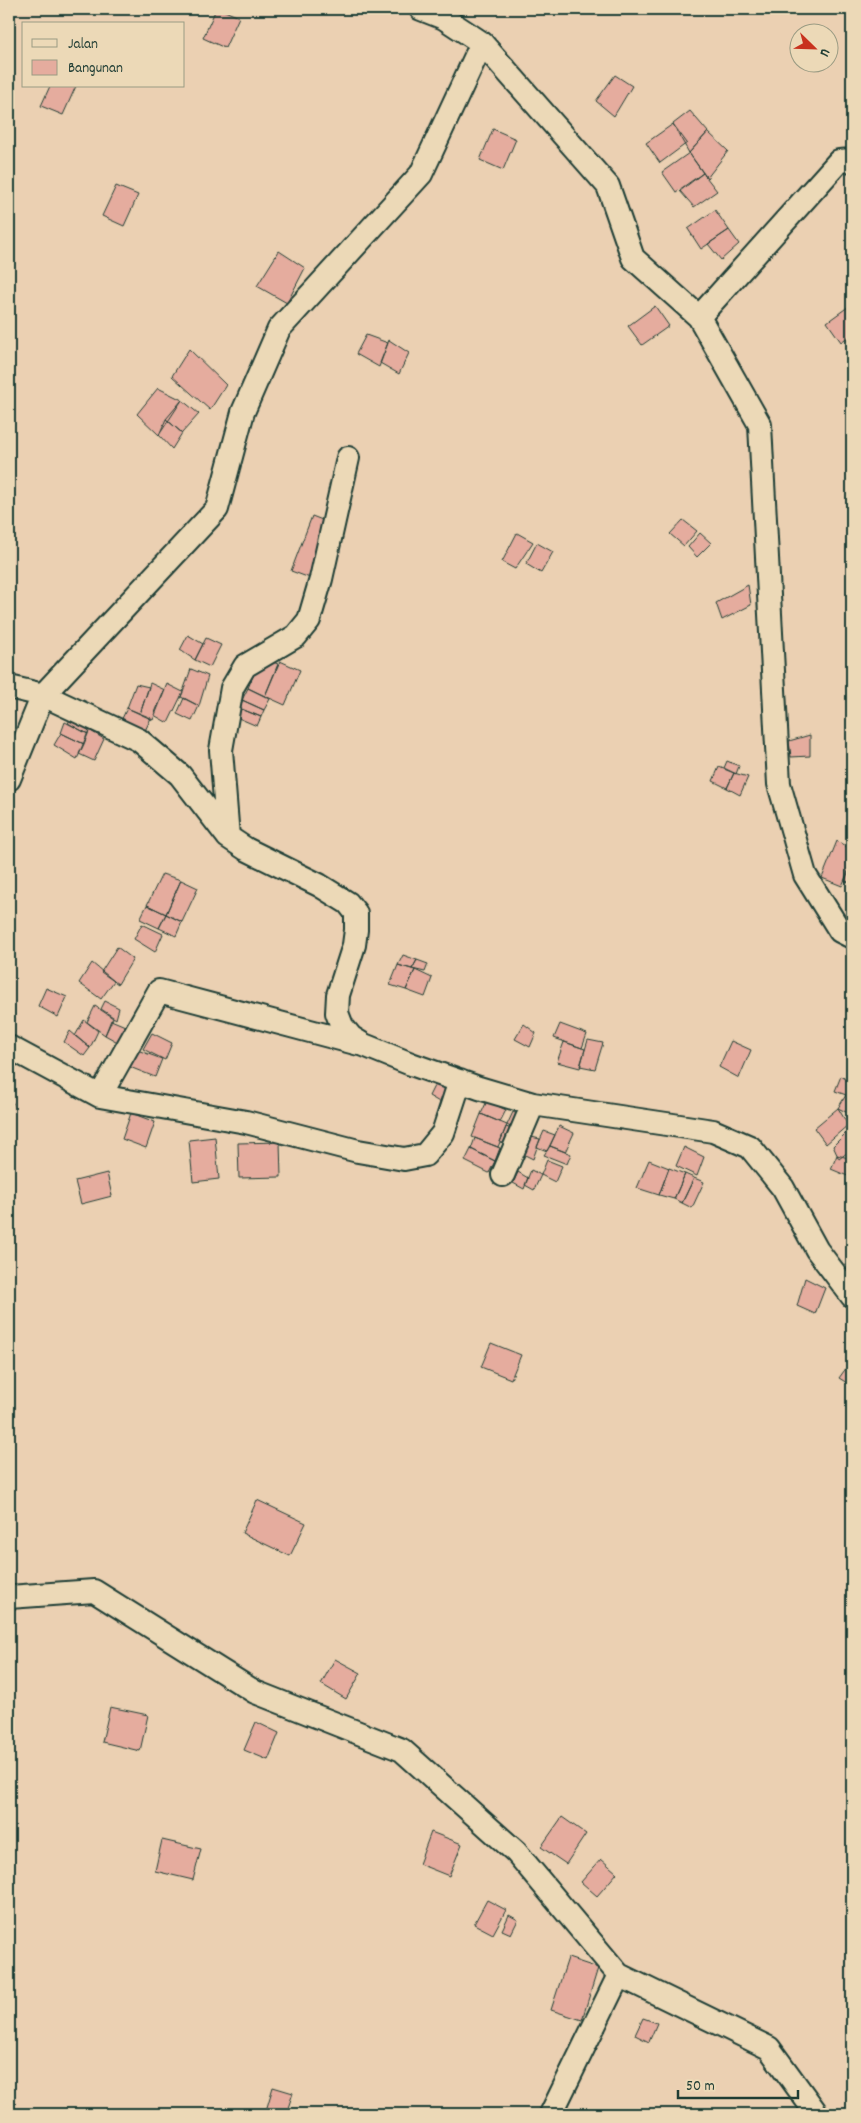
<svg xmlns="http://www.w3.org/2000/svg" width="861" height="2123" viewBox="0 0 861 2123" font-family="Dekko,sans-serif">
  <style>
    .building { fill: #e5ac9e; stroke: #1f3d34 }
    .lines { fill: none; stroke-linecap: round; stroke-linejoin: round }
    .minor-casing { stroke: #1f3d34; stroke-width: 26 }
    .minor { stroke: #ecd9b7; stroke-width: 22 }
  </style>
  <rect width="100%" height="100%" fill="#ebd0b2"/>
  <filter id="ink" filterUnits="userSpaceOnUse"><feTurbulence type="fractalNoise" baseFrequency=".02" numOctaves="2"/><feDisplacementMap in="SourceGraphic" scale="10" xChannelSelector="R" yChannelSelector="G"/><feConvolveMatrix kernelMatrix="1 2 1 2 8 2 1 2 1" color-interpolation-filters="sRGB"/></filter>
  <g filter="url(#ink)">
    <path class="building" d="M216,9H220L239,17L225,48L203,38Z
      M615,75L632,86L614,116L596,101Z
      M50,86H76L63,115L41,106Z
      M690,111L708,132L689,153L673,124Z
      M673,124L687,143L660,163L646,143Z
      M493,129L516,139L503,170L480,160Z
      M708,132L728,151L707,178L689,153Z
      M689,153L703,173L676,192L662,172Z
      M703,173L717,191L694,207L680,191Z
      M116,186L138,195L124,226L102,216Z
      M715,210L729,230L701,249L688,229Z
      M729,230L739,244L721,260L708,244Z
      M279,251L305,268L287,303L257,286Z
      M852,304V334L841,342L827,322Z
      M655,306L669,326L642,345L628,326Z
      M366,335L388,343L379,367L356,354Z
      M389,340L409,353L399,374L380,363Z
      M189,349L226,385L210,410L172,376Z
      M158,388L182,400L159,435L137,414Z
      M182,400L199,414L182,433L166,419Z
      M166,419L182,433L172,449L159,435Z
      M312,516L330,523L310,578L291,571Z
      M683,520L697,531L684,546L670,534Z
      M517,533L533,542L515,569L502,562Z
      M700,533L711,543L697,557L688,547Z
      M537,543L553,552L541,573L526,564Z
      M748,585L751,605L722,620L716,603Z
      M188,635L203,644L195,660L180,650Z
      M206,638L221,645L210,667L195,660Z
      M261,657L278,664L265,696L248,688Z
      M280,661L300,670L285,705L265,696Z
      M191,669L208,676L199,706L181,697Z
      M150,683L165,690L153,720L140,714Z
      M136,684L149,687L140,714L127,708Z
      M167,684L183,692L168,723L154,715Z
      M248,688L270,699L264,710L242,700Z
      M184,698L199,706L192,721L177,714Z
      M242,700L264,710L261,717L239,708Z
      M127,708L151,718L143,735L120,723Z
      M239,708L261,717L257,726L236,717Z
      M74,714L92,724L88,734L68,723Z
      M65,722L88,734L84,744L61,733Z
      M89,730L104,739L94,761L79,754Z
      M61,733L84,744L77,759L54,745Z
      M810,735V756L791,757L789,741Z
      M727,761L739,766L736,774L724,768Z
      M719,767L734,773L727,788L713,781Z
      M734,773L748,777L740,795L727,788Z
      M837,841L852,850V862L842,886L822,878Z
      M852,862V883L845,881Z
      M162,874L181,880L166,914L147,905Z
      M181,880L198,888L182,922L166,914Z
      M147,905L166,914L159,928L140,919Z
      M166,914L182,922L176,936L159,928Z
      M142,924L163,934L155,952L134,939Z
      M117,947L133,959L118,984L101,972Z
      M403,955L417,960L412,969L398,965Z
      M417,960L428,964L425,972L412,969Z
      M92,963L114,981L101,999L79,983Z
      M398,965L415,970L406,990L390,985Z
      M415,970L432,978L425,997L406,990Z
      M46,988L67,997L58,1017L38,1006Z
      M105,1001L119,1008L116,1019L101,1009Z
      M95,1006L113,1018L105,1035L87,1022Z
      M84,1020L98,1031L90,1048L75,1036Z
      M111,1020L130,1028L123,1045L105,1035Z
      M524,1024L536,1033L530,1047L515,1039Z
      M560,1024L587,1034L582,1048L554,1038Z
      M70,1031L90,1048L84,1056L64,1042Z
      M152,1033L172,1043L165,1060L143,1049Z
      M588,1040L603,1043L595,1069L580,1066Z
      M731,1041L751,1050L739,1078L719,1067Z
      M564,1042L585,1049L580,1068L557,1062Z
      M129,1047L162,1059L155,1077L122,1064Z
      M841,1076L852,1083L849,1096L835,1091Z
      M436,1082L448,1088L441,1103L429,1096Z
      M846,1095L852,1098V1115L838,1108Z
      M9,1101L13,1103L9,1113Z
      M487,1101L506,1110L500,1122L481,1114Z
      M838,1108L848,1125L826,1144L814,1128Z
      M513,1112L523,1117L517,1131L507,1125Z
      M131,1113L155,1122L146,1148L122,1139Z
      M481,1114L507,1125L498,1147L472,1137Z
      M559,1126L574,1133L565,1152L550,1146Z
      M506,1127L517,1131L511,1146L500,1142Z
      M852,1127V1149L839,1159L833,1146Z
      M544,1131L555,1135L547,1151L537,1147Z
      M523,1135L540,1139L533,1159L517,1151Z
      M215,1137L219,1179L193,1182L189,1140Z
      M475,1138L500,1148L495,1161L471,1149Z
      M280,1142L281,1177L239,1178L238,1143Z
      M550,1146L571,1154L567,1164L544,1155Z
      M684,1147L704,1157L697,1176L676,1166Z
      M471,1149L495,1161L489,1173L465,1161Z
      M837,1155L852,1159L850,1177L831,1169Z
      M547,1160L562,1166L555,1182L541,1175Z
      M649,1160L669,1168L659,1195L637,1188Z
      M669,1168L685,1174L674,1199L659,1195Z
      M531,1170L541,1175L534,1190L525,1185Z
      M518,1172L528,1178L524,1189L513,1183Z
      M107,1173L112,1196L81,1204L75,1181Z
      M685,1174L694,1178L682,1203L674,1199Z
      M694,1178L704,1182L692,1208L682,1203Z
      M805,1278L825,1288L815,1314L797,1306Z
      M491,1343L521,1355L511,1379L481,1367Z
      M852,1360V1386L839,1378Z
      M257,1500L306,1523L290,1556L242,1533Z
      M335,1659L361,1673L346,1699L321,1684Z
      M110,1707L148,1715L140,1751L102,1742Z
      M256,1722L279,1733L268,1760L244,1750Z
      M562,1817L586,1834L566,1864L541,1847Z
      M431,1832L462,1844L449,1876L419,1864Z
      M162,1840L201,1849L193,1880L155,1871Z
      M601,1859L617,1873L597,1896L581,1882Z
      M487,1900L506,1910L493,1934L474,1924Z
      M509,1915L518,1920L511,1934L502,1930Z
      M568,1958L598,1968L582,2020L551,2010Z
      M643,2018L657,2023L649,2042L635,2035Z
      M852,2080V2091L847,2088Z
      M273,2087L293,2093L286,2114H265Z"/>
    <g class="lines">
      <defs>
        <path id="minor" d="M421,9L444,18L482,43L608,186L633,258L699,317L760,425L779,784L805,875L840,931L852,937
          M699,317L839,161L852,160
          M9,687L43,695L139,740L180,775L228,837L246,849L319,885L348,903L356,913V930L354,945L338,995L337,1013L342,1026L351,1037L364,1045L411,1064L479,1088L533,1104L713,1131L750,1147L783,1188L817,1250L852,1296
          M9,779L43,695L217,509L243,412L279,329L421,174L482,43
          M228,837L221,750L232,688L245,666L296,636L309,620L321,579L348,458
          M9,1047L100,1096L246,1122L358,1151L404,1159L425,1155L443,1133L460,1081
          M100,1096L159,991L359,1044
          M503,1175L533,1104
          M9,1597L94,1591L255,1692L402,1750L516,1852L619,1975L769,2048L817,2114
          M551,2114L619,1975"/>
      </defs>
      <use href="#minor" class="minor-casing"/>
      <use href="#minor" class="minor"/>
    </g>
  </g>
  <rect width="861" height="2123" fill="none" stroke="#ecd9b7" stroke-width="30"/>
  <rect x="15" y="15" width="831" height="2093" fill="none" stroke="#1f3d34" stroke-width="2" filter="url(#ink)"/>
  <rect x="22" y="22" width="162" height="65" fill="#ecd9b7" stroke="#9a9b83"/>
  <rect x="32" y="39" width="25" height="8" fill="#ecd9b7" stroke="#9a9b83"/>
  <text x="68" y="48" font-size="15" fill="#1f3d34">Jalan</text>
  <rect x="32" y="60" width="25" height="15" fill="#e5ac9e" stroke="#9a9b83"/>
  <text x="68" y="72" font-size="15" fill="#1f3d34">Bangunan</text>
  <g transform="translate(814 48) rotate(113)"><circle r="24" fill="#ecd9b7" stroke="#9a9b83"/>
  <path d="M0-4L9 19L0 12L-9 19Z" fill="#c8321e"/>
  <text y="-8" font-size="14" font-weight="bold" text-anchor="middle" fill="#1f3d34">U</text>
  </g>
  <path d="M678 2090v8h120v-8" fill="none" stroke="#1f3d34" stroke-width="2.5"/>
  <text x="686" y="2090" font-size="15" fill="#1f3d34" stroke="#ecd9b7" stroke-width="4" paint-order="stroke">50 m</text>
</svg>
